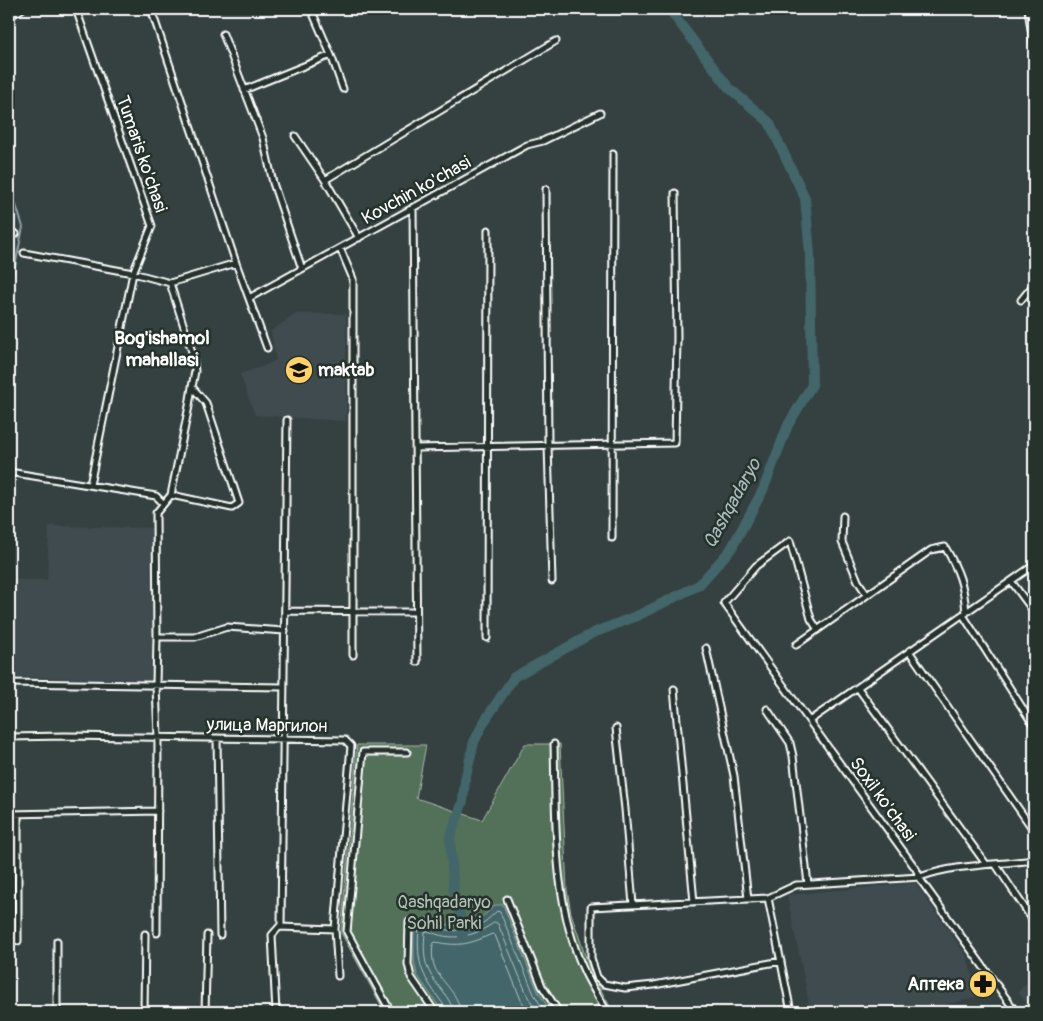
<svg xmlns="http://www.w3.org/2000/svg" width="1043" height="1021" viewBox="0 0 1043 1021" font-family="Pangolin,sans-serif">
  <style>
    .built { fill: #3f4b4f }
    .green { fill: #537159; stroke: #a9b8ac }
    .water { fill: #436669; stroke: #8ea3a5 }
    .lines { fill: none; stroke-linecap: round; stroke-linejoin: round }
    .shore { stroke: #b4c2c3; stroke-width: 1 }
    .stream { stroke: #8ea3a5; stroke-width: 2 }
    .river { stroke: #436669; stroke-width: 10 }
    .minor-casing { stroke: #fff; stroke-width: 9 }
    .minor { stroke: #26332d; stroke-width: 5 }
    .labels { text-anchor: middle; stroke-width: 5; stroke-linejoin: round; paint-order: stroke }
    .street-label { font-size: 18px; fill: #fff; stroke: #26332d }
    .poi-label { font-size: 18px; font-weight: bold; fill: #fff; stroke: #26332d; text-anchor: start }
    .park-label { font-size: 18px; fill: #b2bfb4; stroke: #26332d }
    .neighbourhood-label { font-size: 19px; font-weight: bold; fill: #fff; stroke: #26332d }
    .water-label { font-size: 19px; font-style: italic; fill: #aababc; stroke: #26332d }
  </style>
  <rect width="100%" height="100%" fill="#354141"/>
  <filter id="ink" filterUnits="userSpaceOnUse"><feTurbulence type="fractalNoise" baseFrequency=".02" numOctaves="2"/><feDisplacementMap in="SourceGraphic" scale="10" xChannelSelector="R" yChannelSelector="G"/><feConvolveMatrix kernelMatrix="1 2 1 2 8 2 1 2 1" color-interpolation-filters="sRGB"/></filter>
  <g filter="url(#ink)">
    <path class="built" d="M296,314H346V421L255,415L240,374L264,366L276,360L271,331Z
      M49,526L152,528V680L9,677V580H47Z
      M915,883L966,955L979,996L917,1012H811L787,895Z
      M1034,976V1012H1033L1018,992Z"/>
    <path class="green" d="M525,744H560L567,890L571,913L590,970L613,1012H385L341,933L357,745H426L416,798L482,820Z"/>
    <path class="water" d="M495,905H503L538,992L551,1012H443L417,975L414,960V921L427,918C455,931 474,928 495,905Z"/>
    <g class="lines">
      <path class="shore" d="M447,1012L446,1008C422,975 416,967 419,926L427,923C447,933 466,934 486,921C490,918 493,914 497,911L500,912L534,994L545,1012
        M453,1012C452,998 435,985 429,971C423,960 424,944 425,932L428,931C452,942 474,937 495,922L498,924L528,997L538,1012
        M460,1012C460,995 442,983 435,968C432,960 432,952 433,944L435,942C460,947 470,944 492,934L495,935L521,1000L529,1012"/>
      <path class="stream" d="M9,183L23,227L9,296"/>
      <path class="river" d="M463,937L461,920L454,894L450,838L463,801L465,780L474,742L484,722L514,677L593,633L639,615L699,585L731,549L763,490L788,425L812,385L810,254L805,198L769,122L729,88L669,9"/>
      <defs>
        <path id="minor" d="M76,9L152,226L133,273L90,485
          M151,9L236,263L267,348
          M311,9L331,55L343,89
          M1028,9L1034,49
          M9,17L22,9
          M223,34L263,138L273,183L302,269
          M244,90L331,55
          M295,136L325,180L359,238
          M325,180L556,41
          M546,189L548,445L552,581
          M413,207L417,662
          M9,231L16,234
          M340,248L353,279V655
          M24,253L133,273L170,283L236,263
          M170,283L193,355L195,371L192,387L206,403L239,503L232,508L171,495
          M249,298L527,145L543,141L600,113
          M1021,300L1034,284
          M415,448L675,443L677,337L675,193
          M9,472L156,496L163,503
          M843,516L842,542L858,581L867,595
          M612,538L613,154
          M1011,581L1034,612
          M286,611L416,612
          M963,615L1034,726
          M818,630L811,619L790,541L756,566L724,603L916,869L922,882L1016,1012
          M157,637H195L227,627L285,631
          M487,638L488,230
          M796,645L931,550L945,547C959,571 964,585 966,613
          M706,648L734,776L748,899
          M909,651L1034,831
          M9,683L284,687
          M858,688L986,864
          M674,689L694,902
          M767,709L790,743L793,756L808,884
          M809,721L1034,565
          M616,728L625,809L633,905
          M9,737L65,736L345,740L351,746L335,929L338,976
          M217,738L220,935
          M554,744C556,820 552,903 585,973C591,986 600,999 607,1012
          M9,814L158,811
          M18,814V941
          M996,865L1034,922
          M768,898L791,1012
          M507,899L542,986L559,1012
          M409,922L408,964L411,977L435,1012
          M279,927L335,929
          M157,933L158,737L156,686L157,637L156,513L171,495L189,406L192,387
          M781,961L654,985L625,988L604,984L597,977L591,958V907L768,898L796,885L920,877C956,864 996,865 1034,860
          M57,1012V941
          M144,1012L145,934
          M205,1012L207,935
          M276,1012L272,935L281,925L287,420
          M391,1012L347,932L363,752H407"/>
      </defs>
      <use href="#minor" class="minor-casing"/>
      <use href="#minor" class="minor"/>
    </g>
  </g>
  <defs>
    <symbol id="school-disc" viewBox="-11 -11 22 22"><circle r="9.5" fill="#ffd166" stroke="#26332d"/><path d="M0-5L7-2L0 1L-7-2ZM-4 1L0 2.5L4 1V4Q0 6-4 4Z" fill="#111"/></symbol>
    <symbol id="pharmacy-disc" viewBox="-11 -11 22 22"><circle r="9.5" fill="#ffd166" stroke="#26332d"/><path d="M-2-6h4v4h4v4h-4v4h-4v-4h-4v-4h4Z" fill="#111"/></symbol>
  </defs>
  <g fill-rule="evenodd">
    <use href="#school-disc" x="283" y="354" width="32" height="32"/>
    <use href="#pharmacy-disc" x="967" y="968" width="32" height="32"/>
  </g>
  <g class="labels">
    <g class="street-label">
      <text transform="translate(142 154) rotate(71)" y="6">Tumaris ko'chasi</text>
      <text transform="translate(416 190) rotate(-29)" y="6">Kovchin ko'chasi</text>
      <text transform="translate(267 725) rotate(1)" y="6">улица Маргилон</text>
      <text transform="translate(883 799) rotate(54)" y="6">Soxil ko'chasi</text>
    </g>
    <g class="poi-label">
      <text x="318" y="376">maktab</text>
      <text x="964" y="990" text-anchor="end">Аптека</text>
    </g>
    <g class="park-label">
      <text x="444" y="908">Qashqadaryo<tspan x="444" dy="21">Sohil Parki</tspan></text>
    </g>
    <g class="neighbourhood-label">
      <text x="162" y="344">Bog'ishamol<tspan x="162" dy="22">mahallasi</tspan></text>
    </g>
    <g class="water-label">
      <text transform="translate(731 503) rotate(-61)" y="7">Qashqadaryo</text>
    </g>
  </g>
  <rect width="1043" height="1021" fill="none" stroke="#26332d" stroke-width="30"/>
  <rect x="15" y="15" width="1013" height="991" fill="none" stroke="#fff" stroke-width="2" filter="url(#ink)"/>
</svg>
